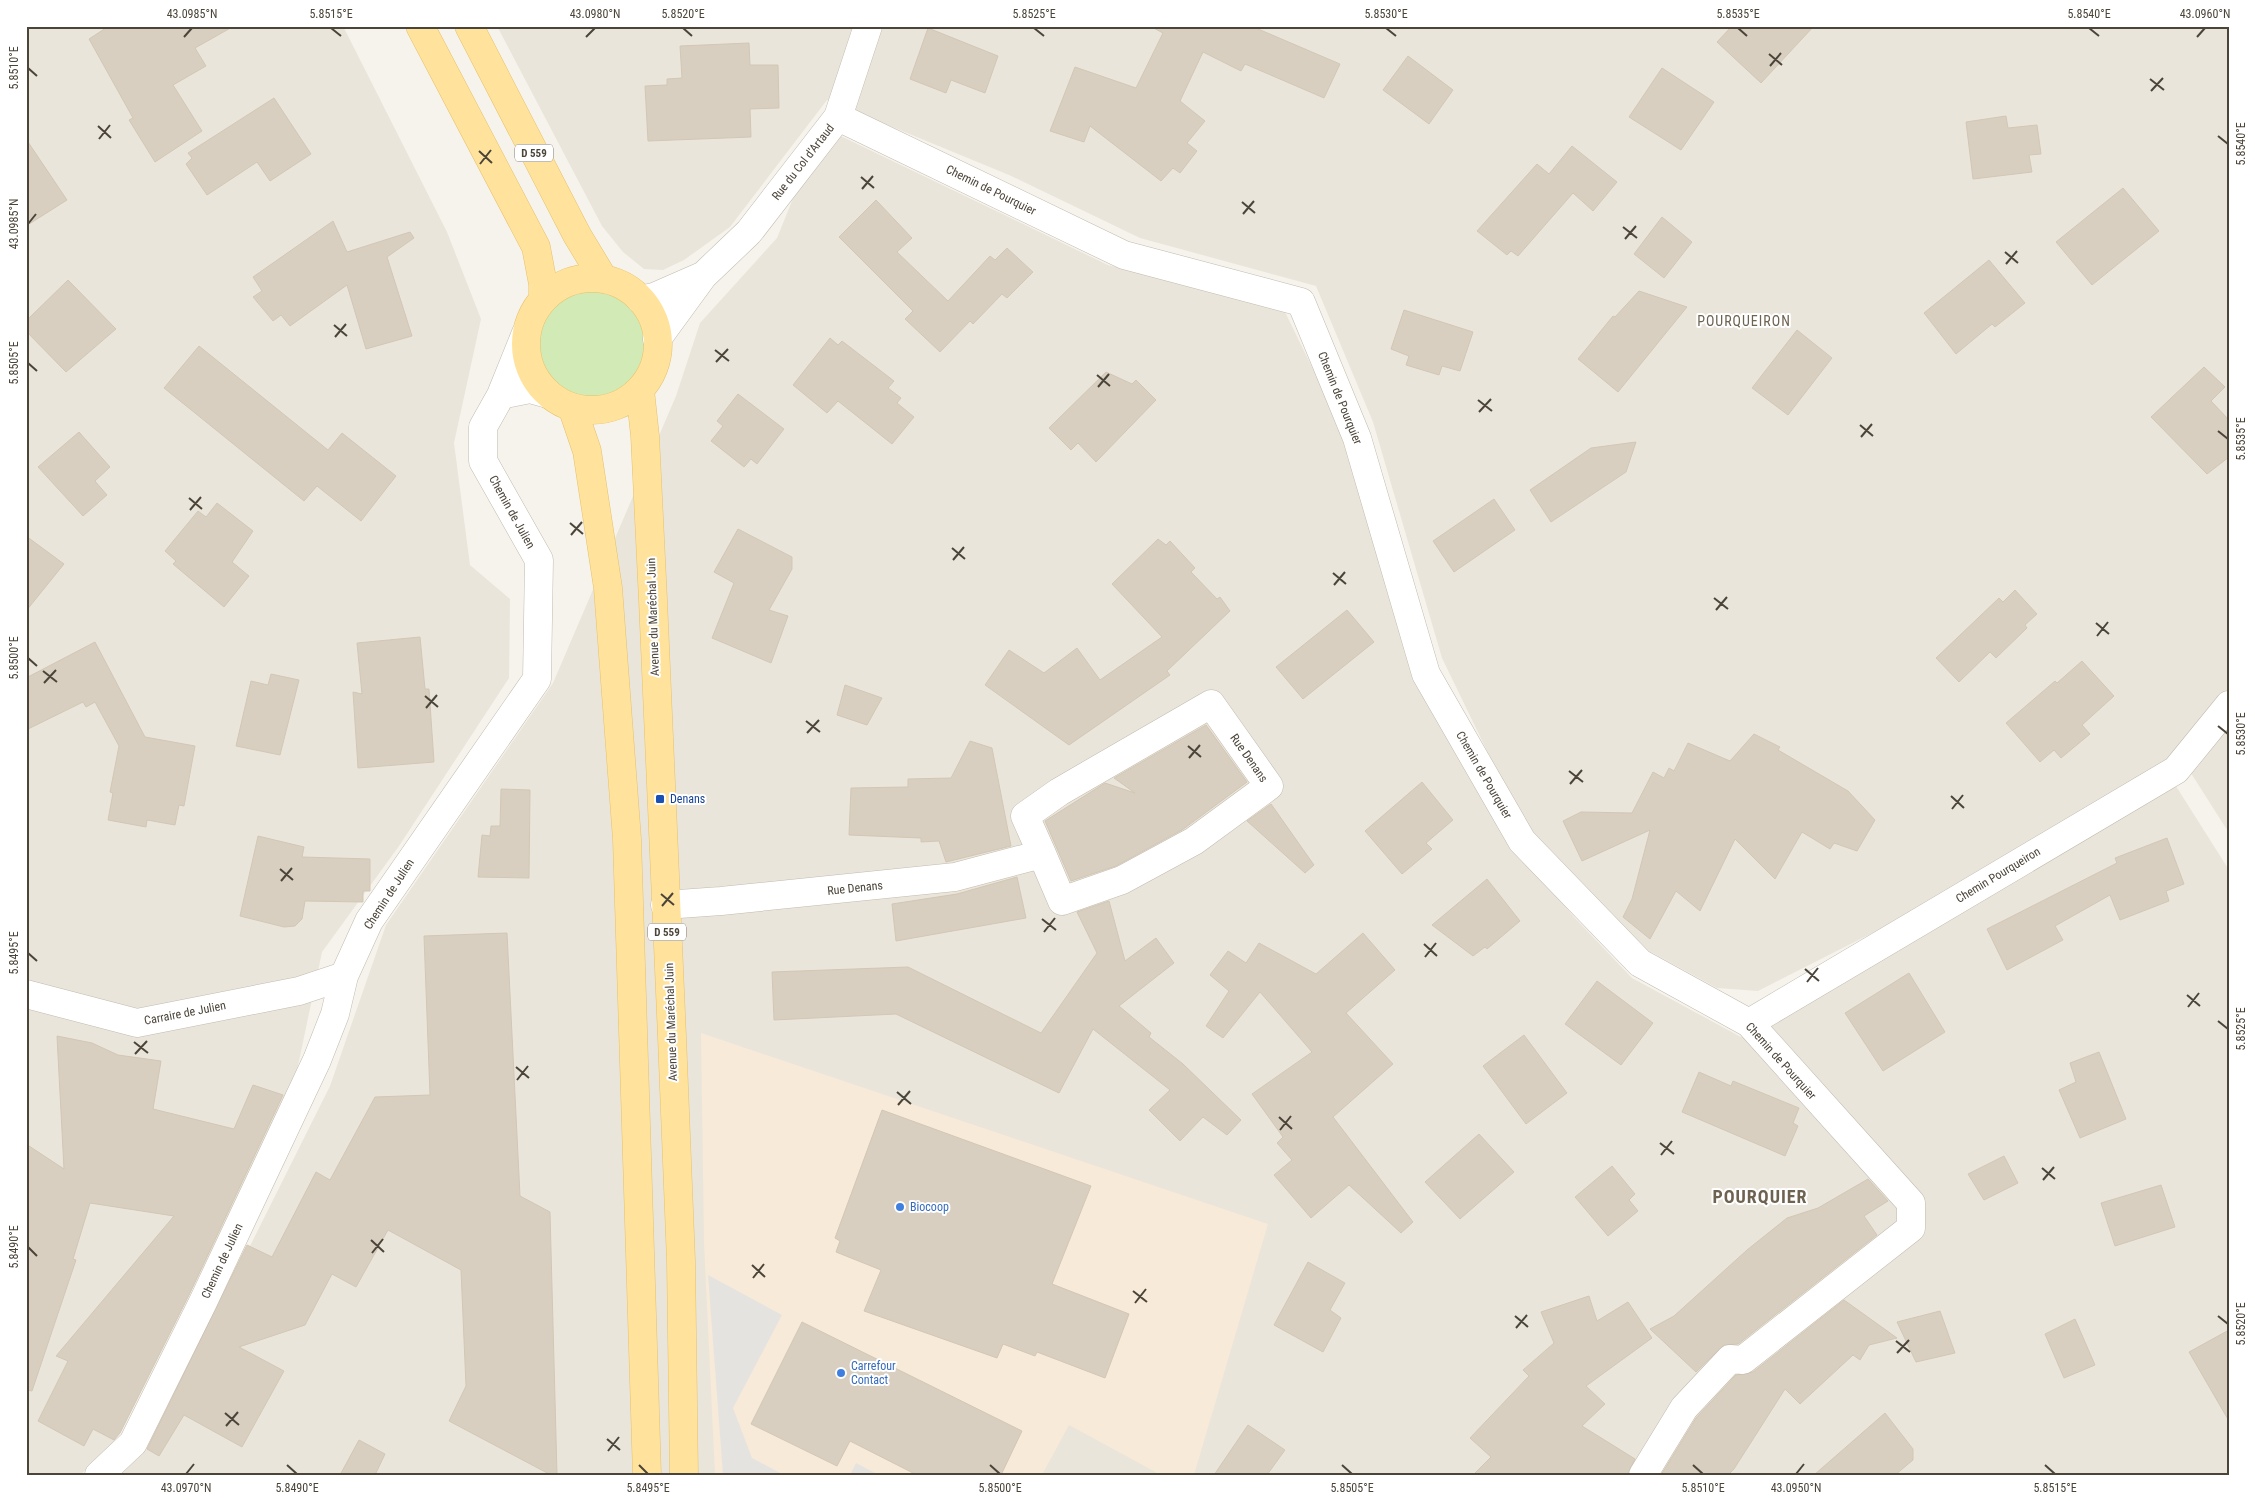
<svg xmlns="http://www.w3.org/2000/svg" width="2255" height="1501" viewBox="0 0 2255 1501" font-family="'Roboto Condensed',sans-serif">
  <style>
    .residential { fill: #eae5da }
    .commercial { fill: #f7ead8 }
    .green { fill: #d2eab5 }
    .parking { fill: #e5e3e0 }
    .building { fill: #d8cfc1; stroke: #d3c7b4 }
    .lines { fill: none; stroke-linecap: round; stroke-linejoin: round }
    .minor-casing { stroke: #c2bbae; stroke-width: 29 }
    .tertiary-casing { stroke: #c2bbae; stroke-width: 29 }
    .primary-casing { stroke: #e6c16a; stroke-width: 29 }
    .minor { stroke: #fff; stroke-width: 28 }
    .tertiary { stroke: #fff; stroke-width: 28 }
    .primary { stroke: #ffe39c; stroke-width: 28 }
    .ticks { fill: none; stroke: #4b4439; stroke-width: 2 }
    .transit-dot { fill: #1a4fb4; stroke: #fff; stroke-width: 2 }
    .shop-dot { fill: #3f7fe0; stroke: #fff; stroke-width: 2 }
    .labels { text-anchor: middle; stroke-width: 4; stroke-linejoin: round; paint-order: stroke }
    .shield { fill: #fff; stroke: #817c74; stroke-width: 1 }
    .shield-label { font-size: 11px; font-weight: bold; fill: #4b4439 }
    .street-label { font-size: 12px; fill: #4b4439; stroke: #fff }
    .transit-label { font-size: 12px; fill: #164399; stroke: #fff; text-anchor: start }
    .shop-label { font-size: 12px; fill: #366cbe; stroke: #fff; text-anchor: start }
    .neighbourhood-label { font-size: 14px; letter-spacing: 1px; fill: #6e6250; stroke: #fff }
    .district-label { font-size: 18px; font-weight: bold; letter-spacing: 1px; fill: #6e6250; stroke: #fff }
    .neatline { fill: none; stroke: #4b4439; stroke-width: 2 }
    .ticks-label { font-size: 12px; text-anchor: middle; fill: #4b4439 }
  </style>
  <rect width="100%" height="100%" fill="#f6f3ec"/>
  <path class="residential" d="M26,26H343L447,232L481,319L454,443L470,565L510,599L509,678L399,846L322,952L292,1094L106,1457L79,1475H26Z
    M497,26H2229V833L2182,759L1971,883L1758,991L1717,988L1640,946L1522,823L1442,658L1373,422L1316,286L1140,238L1009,175L827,100L730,227L684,260L663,270L644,269L623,252L602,226Z
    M822,127L1108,265L1285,312L1350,445L1419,681L1515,848L1574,917L1632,978L1741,1037L2174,783L2229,870V1475H112L135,1453L220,1306L330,1086L386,925L553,683L676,396L700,323L777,238Z"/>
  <path class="commercial" d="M701,1033L1268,1224L1194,1475H1161L1069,1425L1042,1475H715L704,1243Z"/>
  <path class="green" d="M526 344a66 66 0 1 1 132 0a66 66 0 1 1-132 0Z"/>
  <path class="parking" d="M708,1275L782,1315L733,1408L752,1458L784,1475H723Z
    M856,1463L879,1475H850Z"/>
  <path class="building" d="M109,26H234L195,48L206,66L173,85L202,131L155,162L129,120L133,118L89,39Z
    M1150,26H1251L1340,64L1324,98L1245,64L1241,71L1203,52L1180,101L1205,121L1187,143L1197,151L1180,173L1173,168L1161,181L1090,126L1084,142L1050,131L1075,67L1136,88L1163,33Z
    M1732,26H1814L1761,83L1717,42Z
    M928,28L998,56L985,93L951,80L946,93L910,79Z
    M749,43L750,65H778L779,108L750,109L751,137L648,141L645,86L667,85V79L682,78L680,46Z
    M1408,56L1453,90L1429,124L1383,90Z
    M1662,68L1714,102L1681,150L1629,117Z
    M274,98L311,154L270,181L257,162L207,195L186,164L192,158L188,153Z
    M2006,116L2008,128L2037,125L2041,154L2029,155L2032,172L1973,179L1966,122Z
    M26,139L67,200L26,226Z
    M1572,146L1617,182L1593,211L1573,193L1518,256L1511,251L1507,255L1477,231L1537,164L1549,174Z
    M2123,188L2159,231L2092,285L2056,242Z
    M876,200L912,238L897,252L948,301L990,256L995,260L1007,248L1033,272L1007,298L1002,294L973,324L970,321L940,352L905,319L913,311L839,237Z
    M1662,217L1692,242L1664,278L1634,254Z
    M333,221L347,252L410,232L414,238L387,257L412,336L366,349L347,285L290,326L281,315L273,321L253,297L262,291L253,277Z
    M1989,260L2025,303L1995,327L1992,324L1956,354L1924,313Z
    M68,280L116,329L66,372L26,331V321Z
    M1639,291L1687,307L1618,392L1578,359L1613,316L1615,317Z
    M1404,310L1473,332L1460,371L1442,366L1439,375L1406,365L1409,356L1391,349Z
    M1797,330L1832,358L1788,415L1752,388Z
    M830,338L838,345L842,341L894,381L888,388L901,398L897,403L914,417L892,444L838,401L827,413L793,385Z
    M199,346L328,450L342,433L396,476L361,521L317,486L304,501L164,388Z
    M2204,367L2225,387L2211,401L2229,420V457L2207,474L2151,417Z
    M1106,372L1132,384L1136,380L1156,400L1096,462L1078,443L1071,450L1049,428Z
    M738,394L784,429L757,464L751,459L744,467L711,441L723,426L717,421Z
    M79,432L110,467L95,481L107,495L83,516L38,467Z
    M1636,442L1626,472L1551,522L1530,490L1591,448Z
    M1494,499L1515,530L1454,572L1433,541Z
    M217,503L253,531L232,562L249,576L224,607L173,564L176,561L165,551L198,511L206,517Z
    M738,529L792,557V569L769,610L788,616L771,663L712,638L734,583L714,572Z
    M26,536L64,564L26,611Z
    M1158,539L1166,545L1170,541L1195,568L1191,572L1217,599L1220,597L1230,611L1167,671L1170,675L1069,745L985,685L1009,650L1044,673L1077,648L1100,680L1162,637L1112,584Z
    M2015,590L2037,614L2025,625L2027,628L1996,658L1990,652L1959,682L1936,658L1999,598L2003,602Z
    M1347,610L1374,642L1303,699L1276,667Z
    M420,637L425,689H429L434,762L358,768L353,692L362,694L357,643Z
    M95,642L145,737L195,746L184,806L179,805L175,825L147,820L146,827L108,820L113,793L110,792L119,746L95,702L86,707L83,702L26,730V678Z
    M2082,661L2114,696L2082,725L2090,734L2061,758L2054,750L2040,762L2006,723L2055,681L2057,683Z
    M271,674L299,680L280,755L236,746L251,681L268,685Z
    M845,685L882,698L867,725L837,715Z
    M1206,725L1247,782L1182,830L1116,866L1071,881L1045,821L1105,783L1135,793L1114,778Z
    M1754,734L1780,747L1778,750L1848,791L1875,820L1857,851L1834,843L1830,849L1802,832L1775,879L1735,839L1700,911L1676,891L1650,939L1623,917L1632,899L1650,830L1582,861L1563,821L1581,812L1632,813L1653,772L1664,778L1669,768L1674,771L1688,743L1730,761Z
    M970,741L992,748L1011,846L946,862L939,841L921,842V838L849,835L851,788L908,787V779L951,778Z
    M1422,782L1453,820L1426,843L1432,849L1402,874L1365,831Z
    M501,789L530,790L529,878L478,877L482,835L490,836L491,826H500Z
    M1271,804L1314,865L1305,873L1247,821Z
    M258,836L304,847L302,857L370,859V891H363V902L305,901L302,919L295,926L284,927L240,916Z
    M2167,838L2184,884L2166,891L2169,901L2120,920L2110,895L2055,926L2063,940L2007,970L1987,929L2117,863L2115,858Z
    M1017,877L1026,918L896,941L892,904L957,894Z
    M1487,879L1520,921L1487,949L1485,947L1473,956L1432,925Z
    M1109,901L1125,961L1156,938L1174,963L1119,1006L1151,1033L1149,1037L1183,1064L1241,1120L1227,1135L1203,1117L1180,1141L1149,1110L1170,1090L1093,1029L1059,1093L896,1014L774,1020L772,972L908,967L1041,1033L1097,953L1077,912Z
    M507,933L520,1196L550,1212L557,1475H551L449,1421L466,1386L461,1270L388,1230L356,1287L332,1274L305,1325L239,1347L284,1371L242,1447L184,1415L159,1456L147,1449L247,1245L272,1257L316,1172L330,1180L375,1097L430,1095L424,936Z
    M1363,933L1395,970L1346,1013L1393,1064L1333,1117L1413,1222L1401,1233L1349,1185L1311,1218L1274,1175L1292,1160L1277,1143L1283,1137L1252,1094L1312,1052L1260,992L1223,1038L1206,1026L1229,991L1210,975L1228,951L1246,963L1259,943L1316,974Z
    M1909,973L1945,1032L1883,1071L1845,1013Z
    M1597,981L1653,1023L1621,1065L1565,1024Z
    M1524,1035L1567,1093L1526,1124L1483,1066Z
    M57,1036L92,1043L118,1055L161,1061L153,1109L234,1129L253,1085L283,1095L189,1295L120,1433L114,1440L93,1429L84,1446L38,1421L68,1361L56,1356L174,1216L90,1203L73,1259L76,1260L32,1391L26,1390V1144L64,1169Z
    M2099,1052L2126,1119L2080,1138L2059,1090L2076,1082L2070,1063Z
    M1699,1072L1731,1086L1733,1081L1799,1108L1793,1123L1798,1126L1785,1156L1682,1112Z
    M882,1110L1091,1186L1052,1284L1129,1314L1105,1378L1037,1352L1035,1356L1003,1344L997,1358L864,1311L881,1270L836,1252L840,1241L835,1238Z
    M1479,1134L1514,1172L1460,1219L1425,1182Z
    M2004,1156L2018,1183L1984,1200L1968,1174Z
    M1612,1166L1635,1194L1629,1200L1638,1211L1608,1236L1575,1197Z
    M1868,1179L1888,1201L1864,1216L1877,1235L1738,1344L1724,1345L1696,1372L1650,1329L1674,1316L1747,1250L1787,1218L1818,1208Z
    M2161,1185L2175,1227L2115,1246L2101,1203Z
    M1308,1262L1345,1283L1330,1310L1341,1318L1323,1352L1274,1325Z
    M1589,1296L1597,1321L1628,1302L1652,1338L1586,1386L1605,1404L1582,1426L1635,1459L1627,1475H1473L1491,1457L1470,1438L1529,1376L1523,1370L1554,1343L1541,1312Z
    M1844,1300L1897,1338L1869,1345L1860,1360L1853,1355L1800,1404L1785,1389L1734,1469L1728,1475H1661L1696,1418L1736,1375L1753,1372Z
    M1940,1311L1955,1353L1916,1362L1897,1322Z
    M2075,1319L2095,1365L2064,1378L2045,1334Z
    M802,1322L1022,1431L1001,1475H917L850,1441L837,1466L751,1424Z
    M2229,1330V1421L2189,1352Z
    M1885,1413L1913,1449V1460L1895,1475H1814Z
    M1248,1425L1285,1450L1267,1475H1214Z
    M359,1440L385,1454L375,1475H340Z"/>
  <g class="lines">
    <defs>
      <path id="minor" d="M838,117L1124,255L1301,302L1357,438L1426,674L1522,841L1640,963L1749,1023L1911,1203V1228L1743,1360L1730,1359L1684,1408L1643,1475
        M501,395L530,389L548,394
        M665,905L721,901L955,877L1042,854L1062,901L1122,880L1194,841L1269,786L1211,704L1059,792L1025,816L1042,854
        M26,994L137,1023L299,991L344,976
        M1749,1023L2176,770L2229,705
        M99,1475L133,1443L203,1302L317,1060L335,1014L344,976L369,921L537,679L539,560L483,461V427L501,395L526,333"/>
      <path id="tertiary" d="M641,300L654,297L702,276
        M657,339L703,276L749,232L838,117L868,26"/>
      <path id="primary" d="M420,26L536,247L543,284V299
        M469,26L577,235L603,278
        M526 344a66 66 0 1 1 132 0a66 66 0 1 1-132 0Z
        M640,390L645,436L653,600L672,1037L681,1261L684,1475
        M572,407L587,451L608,588L627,839L647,1475"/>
    </defs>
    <use href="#minor" class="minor-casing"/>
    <use href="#tertiary" class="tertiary-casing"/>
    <use href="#primary" class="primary-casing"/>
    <use href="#minor" class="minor"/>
    <use href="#tertiary" class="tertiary"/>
    <use href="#primary" class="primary"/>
  </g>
  <path class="ticks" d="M331,28L341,36M683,28L692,36M1034,28L1044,36M1386,28L1396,36M1738,28L1747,36M2089,28L2099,36M184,37L192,28M586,37L595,28M2197,37L2205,28M1769,54L1782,65M1770,66L1781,53M28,68L37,76M2150,79L2164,90M2151,91L2163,78M98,126L111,138M2218,136L2228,144M99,139L110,125M479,151L492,163M480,164L491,150M861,177L874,188M862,189L873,176M1242,202L1255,213M1243,214L1254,201M28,224L36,214M1623,227L1637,238M1625,239L1636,226M2005,252L2018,263M2006,264L2017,251M334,325L347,336M335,337L346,324M715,350L729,361M716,362L728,349M28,363L37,371M1097,375L1110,386M1098,387L1109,374M1478,400L1492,411M1479,412L1491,399M1860,425L1873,436M2218,431L2228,439M1861,437L1872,424M189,498L202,509M190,510L201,497M570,523L583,534M571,535L582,522M952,548L965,559M953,560L964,547M1333,573L1346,584M1334,585L1345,572M1714,598L1728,609M1716,610L1727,597M2096,623L2109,634M2097,636L2108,622M28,658L37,666M43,671L57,682M44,683L56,670M425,696L438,707M426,708L437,695M806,721L820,732M2218,726L2228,734M807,733L819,720M1188,746L1201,757M1189,758L1200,745M1569,771L1583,782M1570,784L1582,770M1951,796L1964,808M1952,809L1963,795M280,869L293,880M281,881L292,868M661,894L674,905M662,906L673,893M1042,919L1056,930M1044,932L1055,918M1424,944L1437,956M28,953L37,961M1425,957L1436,943M1805,969L1819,981M1807,982L1818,968M2187,995L2200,1006M2188,1007L2199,993M2218,1021L2228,1029M134,1042L148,1053M135,1054L147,1041M516,1067L529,1078M517,1080L528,1066M897,1092L911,1104M898,1105L910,1091M1279,1117L1292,1129M1280,1130L1291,1116M1660,1143L1674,1154M1661,1155L1672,1141M2042,1168L2055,1179M2043,1180L2054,1167M371,1240L384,1252M28,1247L37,1256M372,1253L383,1239M752,1265L765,1277M753,1278L764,1264M1133,1291L1147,1302M1135,1303L1146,1289M1515,1316L1528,1327M2218,1316L2228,1324M1516,1328L1527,1315M1896,1341L1910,1352M1897,1353L1909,1340M225,1413L239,1425M226,1426L238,1412M607,1439L620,1450M608,1451L619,1437M287,1465L297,1474M639,1465L648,1474M990,1465L1000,1474M1342,1465L1352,1474M1693,1465L1703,1474M2045,1465L2055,1474M186,1474L194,1464M1796,1474L1804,1464"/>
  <rect class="transit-dot" x="655" y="794" width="10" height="10" rx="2.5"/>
  <g class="shop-dot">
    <circle cx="900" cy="1207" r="5"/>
    <circle cx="841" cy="1373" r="5"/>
  </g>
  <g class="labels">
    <g class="shield">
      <rect x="515" y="144.5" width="38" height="17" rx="4"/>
      <rect x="648" y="923.5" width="38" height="17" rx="4"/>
    </g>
    <g class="shield-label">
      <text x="534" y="157">D 559</text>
      <text x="667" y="936">D 559</text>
    </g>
    <g class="street-label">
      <text transform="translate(803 162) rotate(-52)" y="4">Rue du Col d'Artaud</text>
      <text transform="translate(991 190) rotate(26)" y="4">Chemin de Pourquier</text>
      <text transform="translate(1340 398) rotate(68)" y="4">Chemin de Pourquier</text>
      <text transform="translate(512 512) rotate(61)" y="4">Chemin de Julien</text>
      <text transform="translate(653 617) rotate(-92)" y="4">Avenue du Maréchal Juin</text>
      <text transform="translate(1249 758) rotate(55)" y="4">Rue Denans</text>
      <text transform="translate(1484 775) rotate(60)" y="4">Chemin de Pourquier</text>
      <text transform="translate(1998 875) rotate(-31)" y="4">Chemin Pourqueiron</text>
      <text transform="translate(855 888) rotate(-6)" y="4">Rue Denans</text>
      <text transform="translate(389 894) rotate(-57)" y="4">Chemin de Julien</text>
      <text transform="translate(185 1013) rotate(-11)" y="4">Carraire de Julien</text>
      <text transform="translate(671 1022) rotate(-92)" y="4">Avenue du Maréchal Juin</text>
      <text transform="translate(1781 1061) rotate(48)" y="4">Chemin de Pourquier</text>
      <text transform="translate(222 1261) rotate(-65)" y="4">Chemin de Julien</text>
    </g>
    <g class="transit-label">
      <text x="670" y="803">Denans</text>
    </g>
    <g class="shop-label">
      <text x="910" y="1211">Biocoop</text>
      <text x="851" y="1370">Carrefour<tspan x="851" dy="14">Contact</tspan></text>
    </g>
    <g class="neighbourhood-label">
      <text x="1744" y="326">POURQUEIRON</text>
    </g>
    <g class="district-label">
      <text x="1760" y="1203">POURQUIER</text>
    </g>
  </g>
  <rect width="2255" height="1501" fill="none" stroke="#ffffff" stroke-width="55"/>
  <rect x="28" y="28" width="2200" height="1446" class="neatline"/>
  <g class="ticks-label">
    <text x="192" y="18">43.0985°N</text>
    <text x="331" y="18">5.8515°E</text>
    <text x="595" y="18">43.0980°N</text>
    <text x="683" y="18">5.8520°E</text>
    <text x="1034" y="18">5.8525°E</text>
    <text x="1386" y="18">5.8530°E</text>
    <text x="1738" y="18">5.8535°E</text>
    <text x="2089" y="18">5.8540°E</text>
    <text x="2205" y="18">43.0960°N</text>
    <text transform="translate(14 68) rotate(-90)" y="4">5.8510°E</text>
    <text transform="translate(2241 144) rotate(-90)" y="4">5.8540°E</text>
    <text transform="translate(14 224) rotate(-90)" y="4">43.0985°N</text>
    <text transform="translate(14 363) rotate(-90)" y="4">5.8505°E</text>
    <text transform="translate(2241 439) rotate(-90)" y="4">5.8535°E</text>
    <text transform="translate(14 658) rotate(-90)" y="4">5.8500°E</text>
    <text transform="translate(2241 734) rotate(-90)" y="4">5.8530°E</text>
    <text transform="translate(14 953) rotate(-90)" y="4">5.8495°E</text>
    <text transform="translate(2241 1029) rotate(-90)" y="4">5.8525°E</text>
    <text transform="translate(14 1247) rotate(-90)" y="4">5.8490°E</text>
    <text transform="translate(2241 1324) rotate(-90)" y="4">5.8520°E</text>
    <text x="186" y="1492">43.0970°N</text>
    <text x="297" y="1492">5.8490°E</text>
    <text x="648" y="1492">5.8495°E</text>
    <text x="1000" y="1492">5.8500°E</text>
    <text x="1352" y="1492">5.8505°E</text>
    <text x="1703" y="1492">5.8510°E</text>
    <text x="1796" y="1492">43.0950°N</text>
    <text x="2055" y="1492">5.8515°E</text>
  </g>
</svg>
